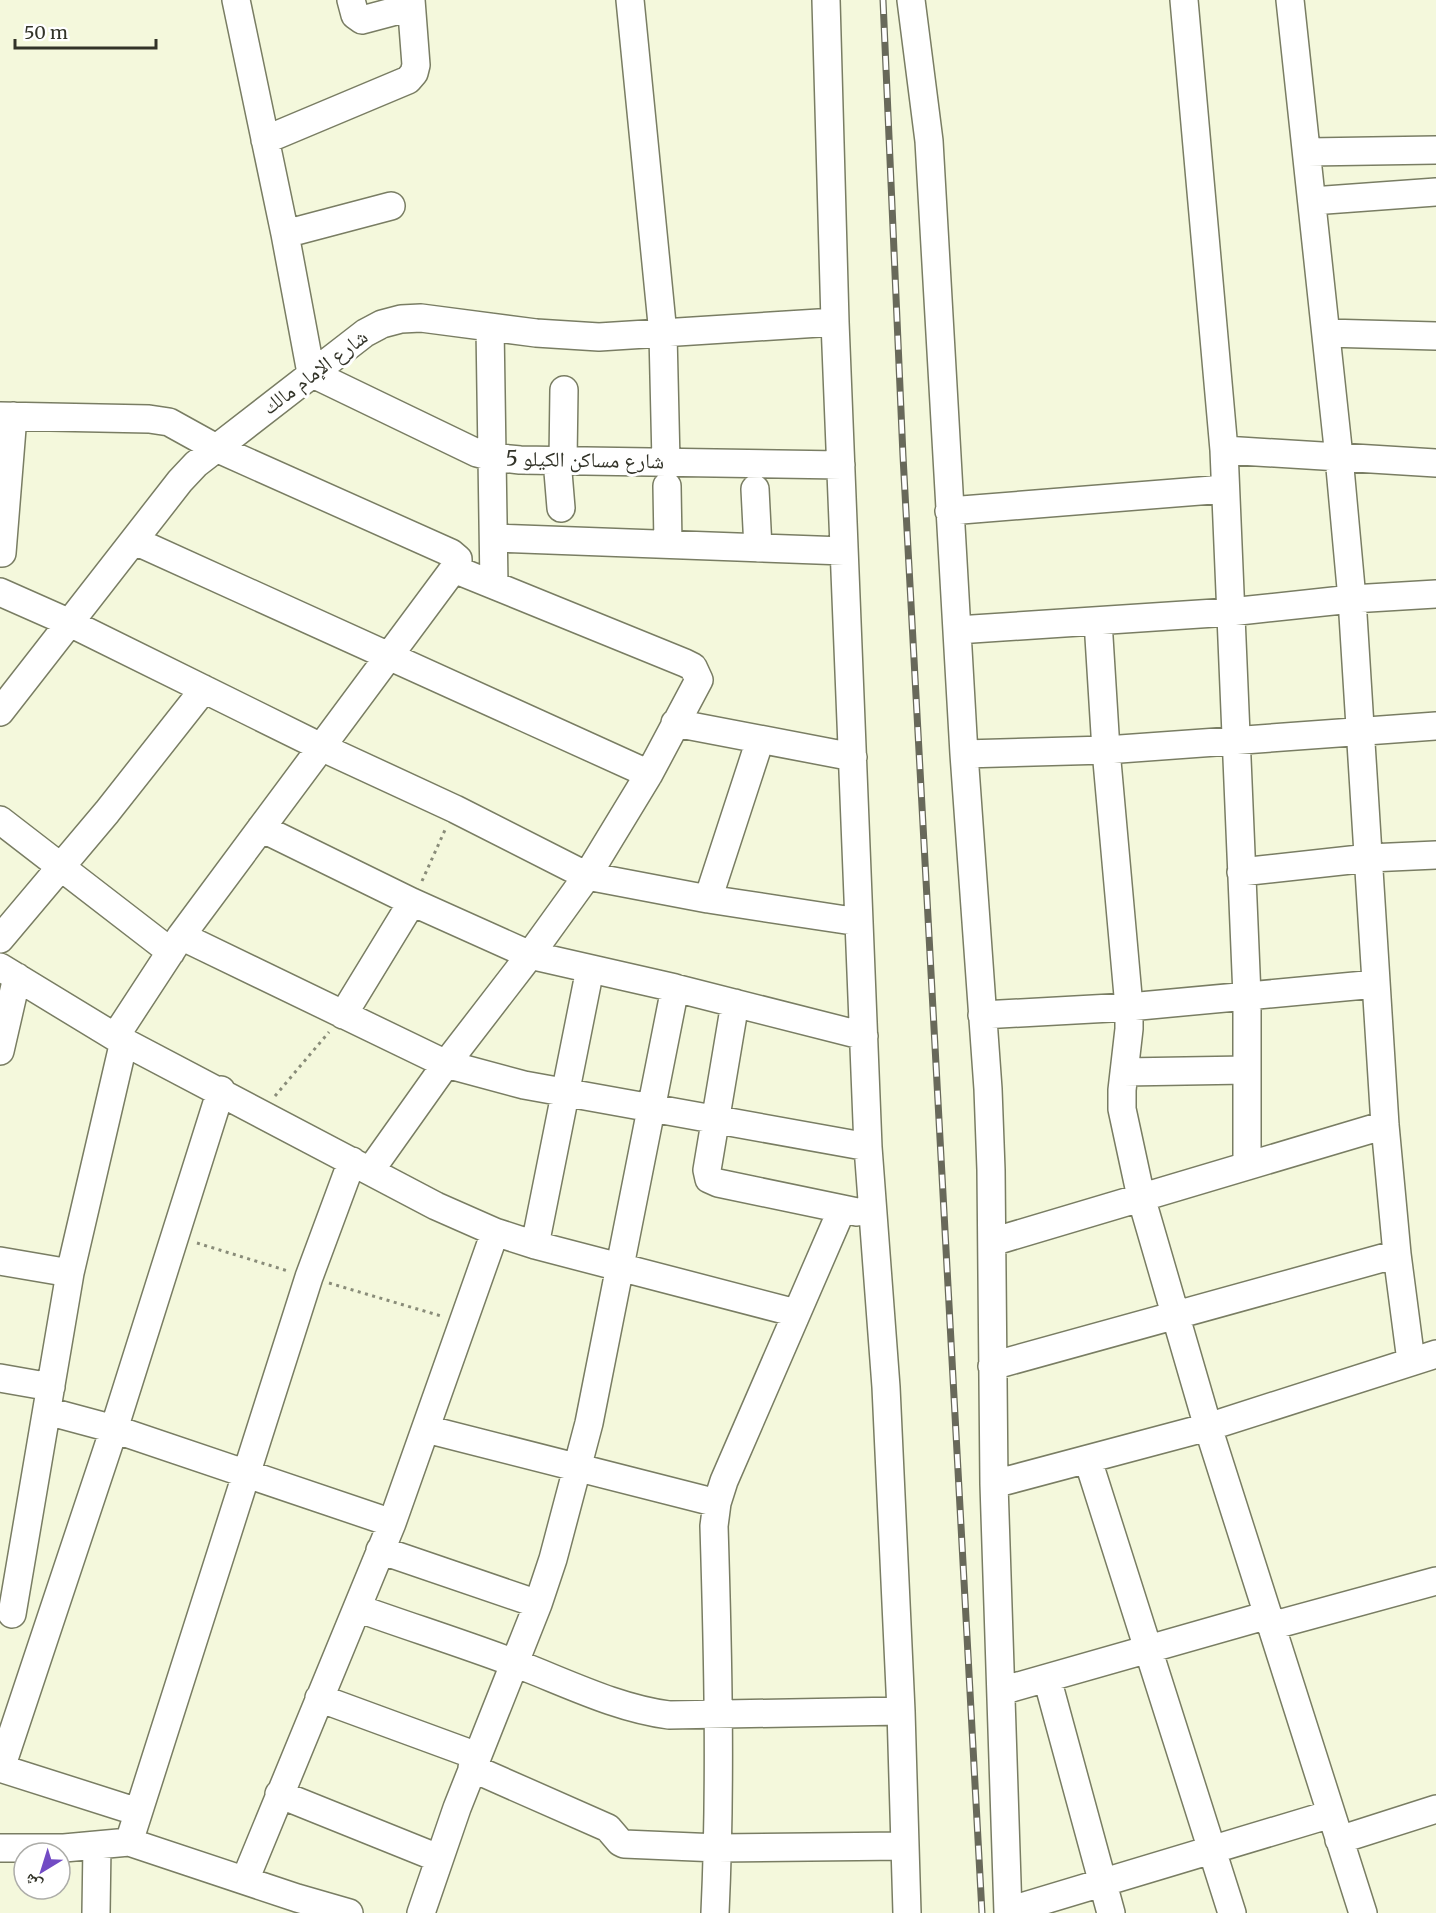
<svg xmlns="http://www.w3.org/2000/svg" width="1436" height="1913" viewBox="0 0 1436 1913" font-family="Merriweather,'Noto Naskh Arabic',serif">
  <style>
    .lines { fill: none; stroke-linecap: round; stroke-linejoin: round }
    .minor-casing { stroke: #797d63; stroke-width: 30 }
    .path { stroke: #898c79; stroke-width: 3; stroke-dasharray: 3 4.5; stroke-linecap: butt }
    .minor { stroke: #fff; stroke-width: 27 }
    .rail-casing { stroke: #68695a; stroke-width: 7 }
    .rail { stroke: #fff; stroke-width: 4.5; stroke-dasharray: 14; stroke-linecap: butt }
    .labels { text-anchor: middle; stroke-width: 6; stroke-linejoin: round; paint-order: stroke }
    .street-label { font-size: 21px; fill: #323328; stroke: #fff }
  </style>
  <rect width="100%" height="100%" fill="#f4f8dc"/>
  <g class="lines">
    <defs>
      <path id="minor" d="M236,0L285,234L311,373L477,453L492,457L520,460L841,465
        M351,0L355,15L362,20L411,7
        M630,0L663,334L666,462
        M826,0L835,322L868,1147L886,1387L901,1711L907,1913
        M911,0L929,141L964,754L988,1089L991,1170L994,1484L1008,1913
        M1184,0L1224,450L1247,996V1165
        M1290,0L1339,457L1352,599L1385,1125L1397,1254L1411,1361
        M265,140L408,80L414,73L416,65L411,0
        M1308,152L1436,150
        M1312,201L1436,192
        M285,234L391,206
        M490,327L494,585
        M1326,333L1436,336
        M0,416L149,419L169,422L216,448L451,553L458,559V563L181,936L115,1037
        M1224,450L1436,463
        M557,460L561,508
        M563,460L564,390
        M667,486L668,544
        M755,489L758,548
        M949,511L1225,489
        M494,538L844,551
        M135,541L649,774
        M0,553H2L13,416
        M0,592L70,623L321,747L455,809L587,876L708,899L859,922
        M1098,621L1106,750L1129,1007V1029L1122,1090V1109L1141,1197L1208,1427L1363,1913
        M957,630L1230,612L1352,599L1436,594
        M0,712L180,481L196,464L365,333L382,324L401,319L421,318L536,333L599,337L835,322
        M675,723L853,757
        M964,754L1106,750L1436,726
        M0,820L171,952
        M261,828L412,902L530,955L675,988L864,1036
        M1241,872L1369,858L1436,855
        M708,899L760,740
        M181,936L446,1064L524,1085L868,1147
        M0,939L107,812L204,689
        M0,967L115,1037L436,1206L495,1232L535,1245L796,1313
        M735,1003L707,1170L709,1179L718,1183L857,1212
        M343,1015L412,902
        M982,1015L1129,1007L1376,984
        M0,1051L17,977
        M1124,1072L1247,1070
        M370,1171L446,1064L530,955L587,876L649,774L699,680L693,667L685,663L454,569
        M992,1242L1385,1125
        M535,1245L590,969
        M0,1261L70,1273
        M992,1366L1397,1254
        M0,1378L51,1387
        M47,1411L114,1429L392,1523
        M426,1429L717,1503
        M1088,1460L1232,1913
        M994,1484L1208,1427L1436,1354
        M380,1550L538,1604
        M357,1608C410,1627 464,1644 517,1664C567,1683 616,1708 669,1715L901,1711
        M12,1614L70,1273L124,1041
        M1271,1626L1436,1581
        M1047,1678L1111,1913
        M1001,1691L1268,1615
        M319,1698L477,1756
        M0,1768L138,1812
        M1,1768L114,1429L221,1090
        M472,1768L608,1828L620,1842L624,1844L718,1848L904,1846
        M279,1794L438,1858
        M1339,1840L1436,1809
        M129,1842L309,1277L352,1161
        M0,1848H64L129,1842L297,1898L349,1913
        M245,1880L392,1523L495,1232
        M1008,1911L1331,1814
        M96,1913L97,1845
        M421,1913L457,1808L538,1604L553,1559L589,1423L675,988
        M715,1913C721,1784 718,1655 714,1526L717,1503L724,1481L842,1209"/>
    </defs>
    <use href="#minor" class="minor-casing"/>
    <path class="path" d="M422,881L445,830
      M275,1096L329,1032
      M197,1243L288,1271
      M329,1283L441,1316"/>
    <use href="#minor" class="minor"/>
    <defs>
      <path id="rail" d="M883,0L903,456L982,1913"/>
    </defs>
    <use href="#rail" class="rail-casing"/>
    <use href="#rail" class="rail"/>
  </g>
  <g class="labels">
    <g class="street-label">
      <text transform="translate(315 372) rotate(-37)" y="7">شارع الإمام مالك</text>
      <text transform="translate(585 460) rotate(1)" y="7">شارع مساكن الكيلو 5</text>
    </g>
  </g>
  <g transform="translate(42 1871) rotate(218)"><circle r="28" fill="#ffffff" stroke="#adada9" stroke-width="1.5"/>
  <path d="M0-4.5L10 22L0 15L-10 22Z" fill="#724bc4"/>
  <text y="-9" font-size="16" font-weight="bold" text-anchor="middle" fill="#323328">ش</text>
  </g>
  <path d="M15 39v9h141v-9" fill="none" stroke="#323328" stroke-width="3"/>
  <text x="24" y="39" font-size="18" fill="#323328" stroke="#ffffff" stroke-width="4.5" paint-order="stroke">50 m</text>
</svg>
